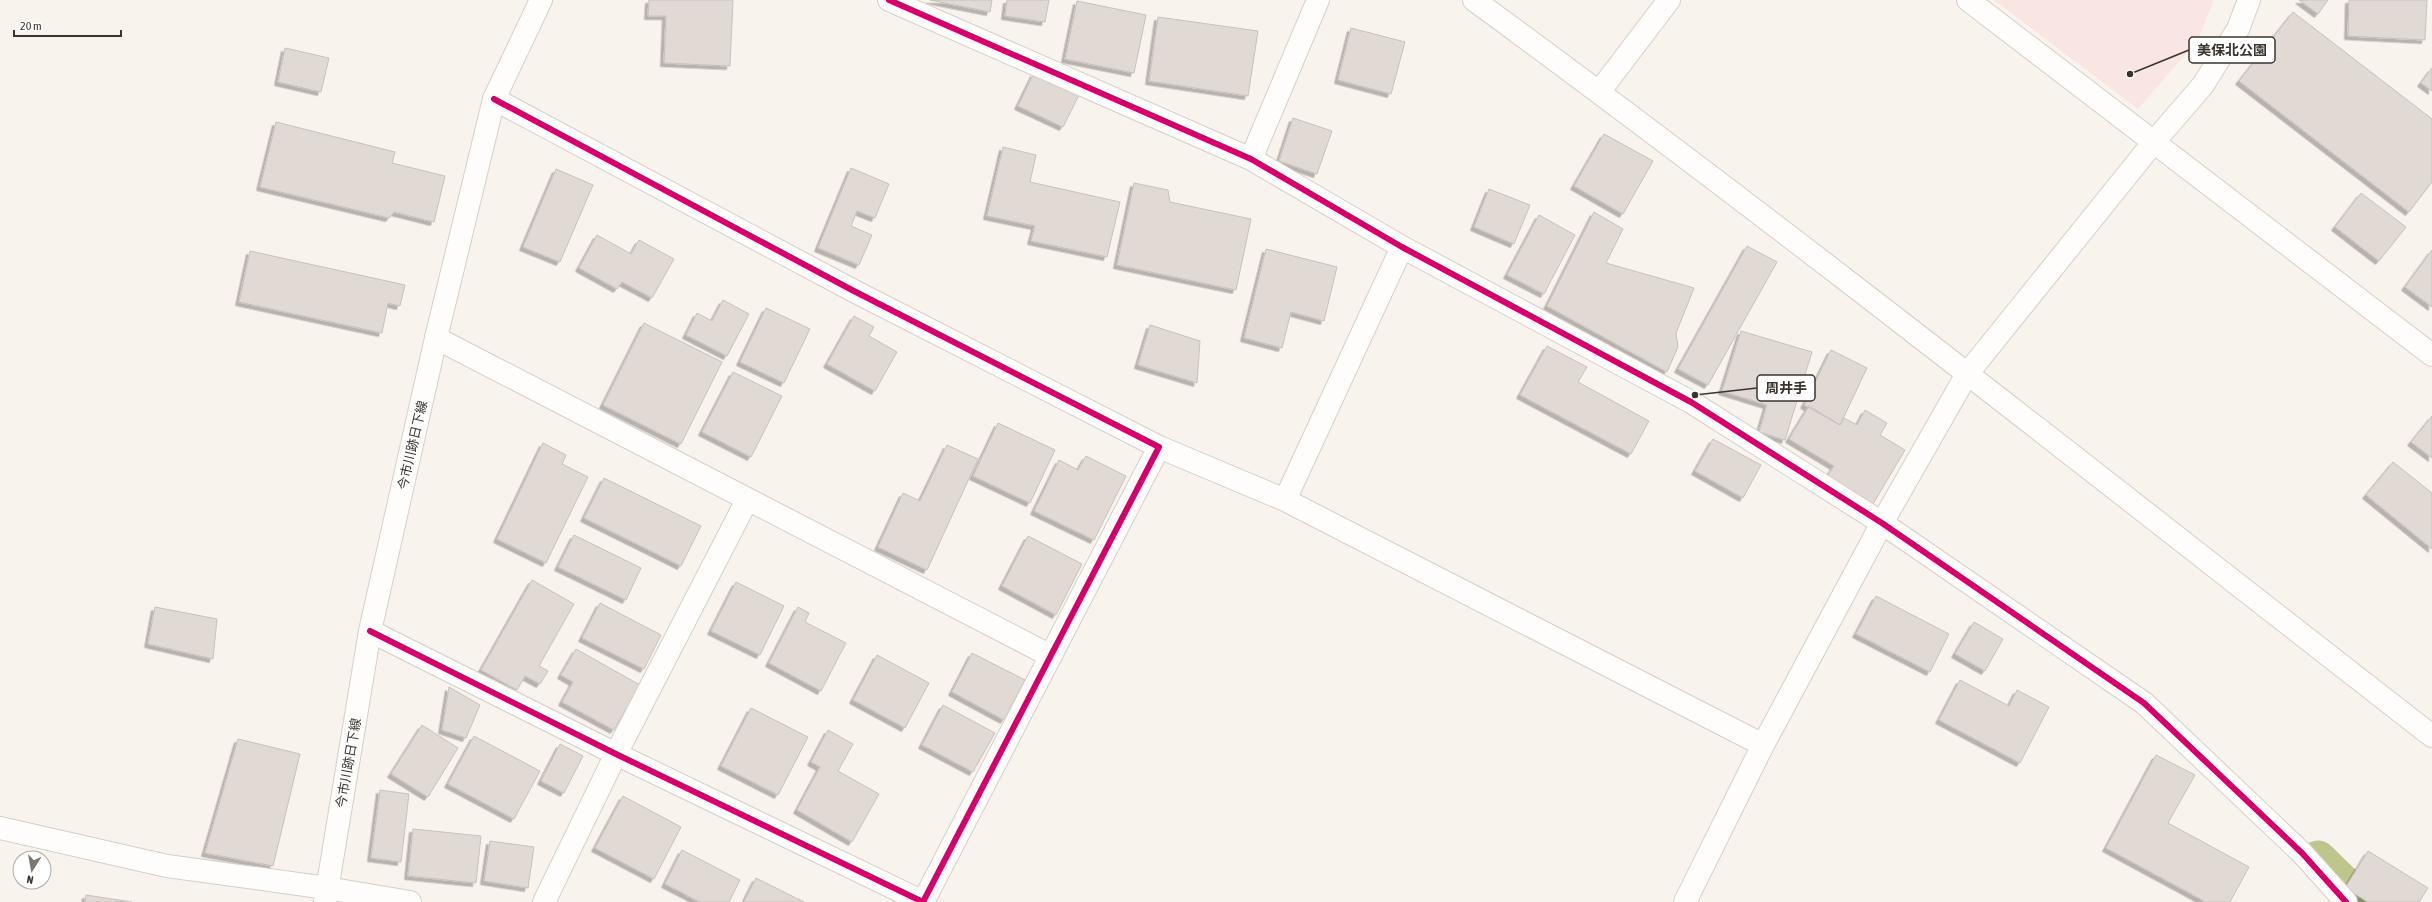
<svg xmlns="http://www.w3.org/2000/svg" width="2432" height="902" viewBox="0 0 2432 902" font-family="'Asap Condensed','Noto Sans JP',sans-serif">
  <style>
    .green { fill: #f9e6e3 }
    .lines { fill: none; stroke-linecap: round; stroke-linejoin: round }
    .canal { stroke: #bec68c; stroke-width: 37 }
    .building { fill: #e0d9d4; stroke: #c8c0bc; filter: url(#shadow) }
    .minor-casing { stroke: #d5cfca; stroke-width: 24 }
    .tertiary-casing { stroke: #d5cfca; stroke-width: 24 }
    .minor { stroke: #fefdfc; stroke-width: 22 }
    .tertiary { stroke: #fefdfc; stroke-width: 22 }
    .cycleway-casing { stroke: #fff; stroke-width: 8 }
    .cycleway { stroke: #d6006c; stroke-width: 6 }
    .labels { text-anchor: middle; stroke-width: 3; stroke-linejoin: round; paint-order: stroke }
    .street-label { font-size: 13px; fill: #3a342d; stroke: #fff }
    .leader { fill: none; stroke: #3a342d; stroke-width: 1.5 }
    .callout-dot { fill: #3a342d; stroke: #fff; stroke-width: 1.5 }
    .callout { fill: #fff; stroke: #3a342d; stroke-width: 1.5 }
    .callout-label { font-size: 14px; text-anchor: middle; font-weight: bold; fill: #3a342d }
  </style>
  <defs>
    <filter id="shadow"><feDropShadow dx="-3.5" dy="3.5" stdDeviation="0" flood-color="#0004"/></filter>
  </defs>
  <rect width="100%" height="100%" fill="#f9f3ed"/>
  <path class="green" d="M1994,0H2214L2198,40L2138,109Z"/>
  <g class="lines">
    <path class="canal" d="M2318,859L2362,902"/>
  </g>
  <path class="building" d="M649,0H733L730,66L664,63L666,16H648Z
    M930,0H992L990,12Z
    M1007,0H1049L1045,22L1005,16Z
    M2299,0H2328L2318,14Z
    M2349,0H2427L2425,40L2348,36Z
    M1077,1L1146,15L1134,73L1065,59Z
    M2293,12L2432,119V182L2409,212L2239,81Z
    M1158,17L1258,31L1248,96L1149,81Z
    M1351,28L1405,42L1391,94L1338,80Z
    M285,48L329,58L321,92L278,82Z
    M2432,68V91L2421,83Z
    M1034,73L1079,95L1063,127L1018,106Z
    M1293,118L1332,131L1317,174L1279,161Z
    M276,122L395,152L392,163L445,176L434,222L394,212L389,218L260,187Z
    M1604,134L1653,161L1623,214L1574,186Z
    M1003,147L1036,155L1030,182L1120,202L1107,257L1031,241L1035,226L987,216Z
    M851,168L889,184L875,218L857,211L851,226L872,235L859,265L818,248Z
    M556,169L593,185L560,262L523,247Z
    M1134,183L1168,190L1170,202L1251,219L1236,290L1117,265Z
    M1489,189L1530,205L1514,244L1474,227Z
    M2361,193L2406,227L2379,261L2335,227Z
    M1594,212L1623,229L1606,263L1694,288L1676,333L1678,347L1667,372L1547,306Z
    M1539,215L1575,235L1544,294L1507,275Z
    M597,235L631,254L639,240L674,259L652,298L622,282L617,289L579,268Z
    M1747,246L1777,262L1708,385L1678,369Z
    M1266,249L1337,267L1324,321L1291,312L1282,348L1244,338Z
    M2432,250V307L2405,287Z
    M250,251L405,285L400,306L388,303L382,333L239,302Z
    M723,300L749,314L727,356L686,335L697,313L712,321Z
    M766,308L810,329L784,383L740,362Z
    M854,316L874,327L869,336L897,352L875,391L827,364Z
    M644,323L722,362L681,444L603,405Z
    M1150,325L1200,341L1197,383L1138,365Z
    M1741,331L1812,352L1785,440L1759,432L1767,405L1722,391Z
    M1547,346L1587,367L1578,382L1649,421L1631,454L1520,395Z
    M1831,350L1867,368L1840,425L1804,405Z
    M733,372L782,396L751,457L702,432Z
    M1809,406L1840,425L1844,418L1857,425L1865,410L1887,423L1880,435L1905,450L1873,504L1827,476L1834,466L1789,439Z
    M2432,416V458L2411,442Z
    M998,423L1055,450L1030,503L973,476Z
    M1713,439L1761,465L1743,498L1695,471Z
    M543,443L566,455L562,464L588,477L546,563L497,539Z
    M947,445L978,459L927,570L878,547L903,493L920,501Z
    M1086,456L1126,476L1094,540L1034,511L1059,460L1078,470Z
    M2393,462L2432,493V549L2366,495Z
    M604,478L701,526L681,566L584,518Z
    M574,535L641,568L626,600L558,567Z
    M1028,536L1082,564L1056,615L1002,586Z
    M532,580L574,604L539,666L548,671L540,684L525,676L517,690L481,670Z
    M736,582L784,606L760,655L711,631Z
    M1876,596L1949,634L1930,672L1856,634Z
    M600,603L661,635L644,669L582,638Z
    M155,607L217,619L213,659L148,644Z
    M798,607L809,613L805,622L846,643L821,691L769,663Z
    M1974,622L2003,639L1985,671L1955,654Z
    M576,649L640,685L614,730L562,702L573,682L561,675Z
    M972,653L1025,680L1004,720L952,692Z
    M877,655L929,683L905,728L853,700Z
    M1960,680L2009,706L2017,690L2049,707L2020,763L1939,720Z
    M449,687L480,705L466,738L442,730Z
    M943,705L995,733L973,772L922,745Z
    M751,708L808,737L778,795L721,766Z
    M422,725L458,748L428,797L391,774Z
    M828,730L853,744L838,771L879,794L852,842L797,810L820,767L811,762Z
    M474,736L540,771L514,819L448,784Z
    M238,739L300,754L273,866L205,853Z
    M560,744L583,756L564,793L541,781Z
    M2156,755L2195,775L2168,823L2249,867L2230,902H2206L2106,848Z
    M380,790L409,794L401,862L371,858Z
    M623,796L681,827L654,879L595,848Z
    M413,829L481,836L476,883L408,876Z
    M490,841L534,847L528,888L484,881Z
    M682,850L740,880L729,902H700L665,884Z
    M2368,851L2428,888L2419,902H2368L2345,888Z
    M756,878L804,902H744Z
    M86,895L132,902H85Z"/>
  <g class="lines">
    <defs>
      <path id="minor" d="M889,0L1251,159L1402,247L1691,402L1882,523L2144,703L2302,853L2346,902
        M1474,0C1799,238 2114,489 2432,736
        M1968,0L2432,355
        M1599,92L1669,0
        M1251,159L1318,0
        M1402,247L1285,500L1763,745
        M436,338L1051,656
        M1159,447L1285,500
        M370,631L616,754L923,902L1159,447L852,290L494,99
        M0,828L167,866L327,888L410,902
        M544,902L616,754L747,500
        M1685,902L1763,745L1882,523L1967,374L2153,143L2203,85L2238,29L2249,0"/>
      <path id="tertiary" d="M325,902L370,631L436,338L494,99L541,0"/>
    </defs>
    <use href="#minor" class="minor-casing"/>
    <use href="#tertiary" class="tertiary-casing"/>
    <use href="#minor" class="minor"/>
    <use href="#tertiary" class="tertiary"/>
    <defs>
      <path id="cycleway" d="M889,0L1251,159L1402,247L1691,402L1882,523L2144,703L2302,853L2346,902
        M370,631L616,754L923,902L1159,447L852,290L494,99"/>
    </defs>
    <use href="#cycleway" class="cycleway-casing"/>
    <use href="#cycleway" class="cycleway"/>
  </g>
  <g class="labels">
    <g class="street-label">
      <text transform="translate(412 445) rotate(-77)" y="5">今市川跡日下線</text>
      <text transform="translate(348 763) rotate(-80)" y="5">今市川跡日下線</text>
    </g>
  </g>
  <path class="leader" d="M2130 74L2189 50M1695 395L1757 388"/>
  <g class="callout-dot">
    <circle cx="2130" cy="74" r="4"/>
    <circle cx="1695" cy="395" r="4"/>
  </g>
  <g class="callout">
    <rect x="2189" y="37" width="86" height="26" rx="4"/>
    <rect x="1757" y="375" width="58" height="26" rx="4"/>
  </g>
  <g class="callout-label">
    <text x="2232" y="55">美保北公園</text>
    <text x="1786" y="393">周井手</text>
  </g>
  <g transform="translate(32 870) rotate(191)"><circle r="19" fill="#ffffff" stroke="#b0aeab"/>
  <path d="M0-3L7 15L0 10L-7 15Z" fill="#7d7770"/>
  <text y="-6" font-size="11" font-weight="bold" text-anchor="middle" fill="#3a342d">N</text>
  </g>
  <path d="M14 30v6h107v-6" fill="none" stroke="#3a342d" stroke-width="2"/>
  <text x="20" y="30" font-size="12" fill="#3a342d" stroke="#ffffff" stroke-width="3" paint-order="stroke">20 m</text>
</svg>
